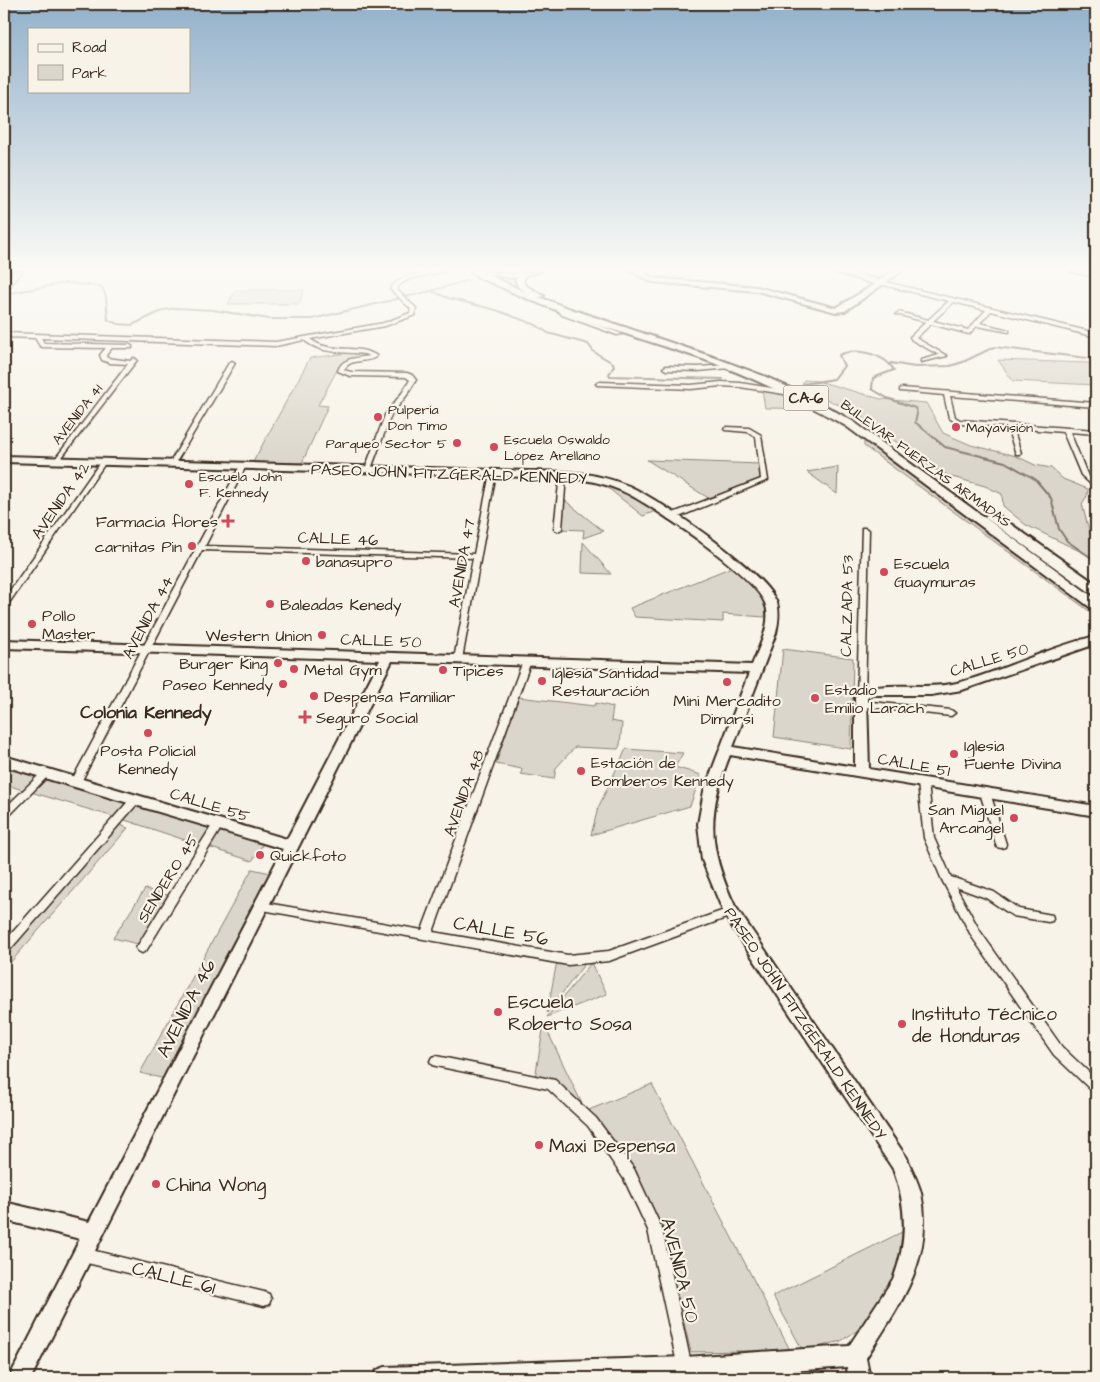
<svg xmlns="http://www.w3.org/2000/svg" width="1100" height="1382" viewBox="0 0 1100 1382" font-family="'Architects Daughter',sans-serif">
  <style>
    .green { fill: #dbd6cb; stroke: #8b8074 }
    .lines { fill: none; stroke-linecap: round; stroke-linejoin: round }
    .stream { stroke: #84786c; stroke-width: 2 }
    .street-casing { stroke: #3b2a1e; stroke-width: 3 }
    .secondary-casing { stroke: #3b2a1e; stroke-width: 4 }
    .primary-casing { stroke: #3b2a1e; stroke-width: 4 }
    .highway-casing { stroke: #3b2a1e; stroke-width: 4 }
    .street { fill: #f7f3e8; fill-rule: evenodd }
    .secondary { fill: #f7f3e8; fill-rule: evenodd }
    .primary { fill: #f7f3e8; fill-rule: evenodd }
    .highway { fill: #f7f3e8; fill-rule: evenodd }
    .poi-dot { fill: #d1495b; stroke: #f7f3e8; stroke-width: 2 }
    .labels { text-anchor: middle; stroke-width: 4.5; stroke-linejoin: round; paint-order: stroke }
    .far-poi-label { font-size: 14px; fill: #3b2a1e; stroke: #f7f3e8; text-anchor: start }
    .far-street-label { font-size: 14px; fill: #3b2a1e; stroke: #f7f3e8 }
    .shield { fill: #f7f3e8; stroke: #73665b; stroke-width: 1 }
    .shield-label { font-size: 15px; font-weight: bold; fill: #3b2a1e }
    .street-label { font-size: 16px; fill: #3b2a1e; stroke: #f7f3e8 }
    .poi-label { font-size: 16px; fill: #3b2a1e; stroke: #f7f3e8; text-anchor: start }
    .neighbourhood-label { font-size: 18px; font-weight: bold; fill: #3b2a1e; stroke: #f7f3e8 }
    .near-street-label { font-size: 19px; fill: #3b2a1e; stroke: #f7f3e8 }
    .near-poi-label { font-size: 19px; fill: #3b2a1e; stroke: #f7f3e8; text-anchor: start }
  </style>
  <rect width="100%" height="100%" fill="#f7f3e8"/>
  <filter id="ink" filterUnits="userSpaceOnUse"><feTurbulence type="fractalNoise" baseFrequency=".02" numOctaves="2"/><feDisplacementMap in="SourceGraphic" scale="10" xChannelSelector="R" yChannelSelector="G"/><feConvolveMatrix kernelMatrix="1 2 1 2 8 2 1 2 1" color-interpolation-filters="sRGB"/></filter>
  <g filter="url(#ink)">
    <path class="green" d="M236,290H304L299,304H228Z
      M349,353L364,354L369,356L341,363L318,405L328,406L302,463L253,462L310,358Z
      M998,360L1089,363L1096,373V385L1013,381Z
      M804,380L818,381L881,399L926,403L943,433L971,445L1016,456L1035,465L1051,468L1063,479L1088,489L1087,496L1082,504L1090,534L1096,537V559L1026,525L1003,506L1002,494L985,486L952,477L932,468L862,417L801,386Z
      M762,389L797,396L821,409L765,408Z
      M864,437L1096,607V616L864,446Z
      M647,460L761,464L762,479L710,499Z
      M838,467L837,494L807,472Z
      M598,480L608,482L658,510L643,516Z
      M562,498L603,531L583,538L584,530L559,529Z
      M583,542L611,574L582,573Z
      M732,567L752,582L767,603L765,617L723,614V622L635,617L630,608Z
      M783,649L853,658L851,749L774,737Z
      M518,697L594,706L596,703L613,707L611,721L622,723L620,745L618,749L575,747L556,768L554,779L521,774L522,769L496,764Z
      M626,749L683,753L675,767L701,775L690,806L591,835L598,808Z
      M4,764L40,776L26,791L4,784Z
      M45,777L128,801L114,817L31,792Z
      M136,803L214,826L203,846L122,819Z
      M118,824L128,828L10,963L4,961V953Z
      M219,827L265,841L252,861L208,847Z
      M252,869L271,873L165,1079L140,1073Z
      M145,889L171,896L142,945L113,938Z
      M557,961L586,962L547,1013Z
      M591,963L607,994L547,1017Z
      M544,1024L583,1106L535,1078Z
      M652,1084L790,1350L691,1352L662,1232L636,1171L589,1110Z
      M912,1227L909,1255L864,1326L841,1341L803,1351L773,1296Z"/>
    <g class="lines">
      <path class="stream" d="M499,272L503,271
        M432,291L448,298L496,310L536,325L548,333L588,344L594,352L613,363L614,366L609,374L610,376L723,379
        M4,294L66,283L98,286L102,287L106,297L108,320L118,324L132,325L164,310L177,308L213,310L269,319H312L431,291L469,280
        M891,363L915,367L950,366L963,362L994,347L1096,359
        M804,384L834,379L844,366L839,355C856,347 885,354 894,370L873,378L872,389L887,398L915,408L917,414L915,422L945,447L1005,462L1035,479L1051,498L1059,529L1067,541L1096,561"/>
      <defs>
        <path id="street" d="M433,271H443C428,278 407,274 396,289L416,308L415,315L385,326L310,339C330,355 357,343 377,356C368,364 350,357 344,370L351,372L407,373L412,375L416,380L407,395L391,415L371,469L368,471L365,469L385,415L402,393L410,380L406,377L350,376L338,371C342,357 358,358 370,356L364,354C343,351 322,355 304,340L276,346L41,338L44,343L130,345L132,346V348H112L106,355L107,358L130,361L134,358L137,360L59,461L57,462L54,460L55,459L128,364L110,363L102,360L100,355L106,348L42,347L40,346L35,338L4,337V333L276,342L384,323L410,313L411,309L390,289C400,275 417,274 433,271Z
          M881,281L1096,333V337L991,311L980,323L1009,330V332L977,326L969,334L931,324L916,338L947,356L921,362V360L939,355L912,340L910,337L926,322L896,314L899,312L928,320L949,301L879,284V282ZM954,302L986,310L968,330L933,321Z
          M557,308H561L566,313L622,334L617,335L562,315L556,309Z
          M232,361L235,363L175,464L174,465H170L169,464L229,363Z
          M728,365L731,367L730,368L698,371L666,370L663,368L666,366L698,367Z
          M599,382L691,385L721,382L740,383L790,391L793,393L790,395L740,387L721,386L691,389L597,385L596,384Z
          M902,388L1096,403V407L950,396L955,417L960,420L1096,430V434L1070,432L1087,474L1096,483V488L1094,487L1081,475L1063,432L1013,428L1021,453L1020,454H1016L1007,427L959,424L949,418L944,395L900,391V389Z
          M727,427L749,428L761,435L768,480L674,519H668V515L761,479L756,437L748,432L725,430L724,429Z
          M103,460L106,462L7,606H4V599L101,461Z
          M243,464L246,466L205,546L474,554L490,473L493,471L495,472L496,473L462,659L458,662L454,659L473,558L202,550L81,782L79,784H73L71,782L240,466Z
          M563,473L566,475L562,529L558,531L554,529L560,475Z
          M862,528H865L869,530L865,698L861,701L857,698Z
          M527,658L531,661L433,932L568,955L609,951L730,908L734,909L735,912L734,915L609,961L568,965L257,909L256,906L257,903L261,902L422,930L523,661Z
          M861,701L951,710L955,713L951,716L858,706L857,704L858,702Z
          M45,771L48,772L50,774L48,776L7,818L4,819V809L42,772Z
          M923,780L926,781L928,783L934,838L951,877L994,892L1019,909L1052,915L1053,918L1052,921L1048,922L1013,916L986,898L956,887L980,931L1062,1047L1096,1079V1093L1092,1091L1054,1055L972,937L942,880L924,838L918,783L920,781Z
          M985,790L988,791L990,793L1006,844L1005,847L1001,848L997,847L996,844L980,793L982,791Z
          M135,796L138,797L140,800L138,803L8,952L4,953V942L132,797Z
          M218,821L222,822L223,825L146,951L142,953L138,951L136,948L138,945L214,822Z
          M436,1056L555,1080L596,1118L634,1169L662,1229L692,1368L690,1373L685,1375L680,1373L678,1368L648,1230L624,1179L588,1126L548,1089L436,1066L432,1065L430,1061L432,1057Z
          M83,1248L264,1292L269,1294L271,1299L269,1304L264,1306L83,1262L78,1260L76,1255L78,1250Z"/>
        <path id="secondary" d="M485,271L510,274L542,271L526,275L523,280L525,285L544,296L537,298L519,288L515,280L518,277L510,278L488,274H485Z
          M630,271H639L654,278L757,287L836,308L875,284L832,271H843L879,280L893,271H902L845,311L836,312L757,291L652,282Z
          M1070,271L1096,273V277Z
          M4,456L566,472C588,473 609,478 629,486C662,501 764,571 777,603C780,613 778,624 776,633L733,747L855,767V698L859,691C891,680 928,691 961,682C1007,669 1050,647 1096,636V644L962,690L931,695H873L867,698L869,769L1096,806V816L730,755C706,814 708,849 735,906L907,1158C911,1169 918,1181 921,1193C935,1259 899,1306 866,1358L870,1378H848L847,1367L690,1378H374L377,1370L385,1367L685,1357L849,1346L893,1279C908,1242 907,1206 893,1169L725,916L702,860L698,824L704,791L749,673L392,661L31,1378H9L80,1239L4,1220V1202L89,1222L283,849L4,766V756L287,839L380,660L4,648V640L752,665C759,647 773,622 765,603C754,575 650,503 622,491C604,483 585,479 566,478L4,462Z"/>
        <path id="primary" d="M14,271H22L7,289H4V282Z"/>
        <path id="highway" d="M470,271H481L523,291L571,309L716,358L764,376L810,397L854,422L1096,599V609L1091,608L846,426C802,401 757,379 708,361C640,337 569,319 503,288C493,283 477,279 470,271Z
          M991,512L995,513L1096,584V594L1091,593L987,519L985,516Z"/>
      </defs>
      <use href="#street" class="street-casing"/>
      <use href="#secondary" class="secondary-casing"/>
      <use href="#primary" class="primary-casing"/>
      <use href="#highway" class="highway-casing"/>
      <use href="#street" class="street"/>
      <use href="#secondary" class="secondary"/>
      <use href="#primary" class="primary"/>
      <use href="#highway" class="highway"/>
    </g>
  </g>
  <linearGradient id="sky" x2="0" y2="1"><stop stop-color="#93b1cb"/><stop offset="0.58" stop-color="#fbfaf5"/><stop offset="1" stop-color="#fbfaf5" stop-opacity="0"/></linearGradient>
  <rect width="1100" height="464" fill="url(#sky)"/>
  <g class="poi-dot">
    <circle cx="378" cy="417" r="5"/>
    <circle cx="956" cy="427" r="5"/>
    <circle cx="457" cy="443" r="5"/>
    <circle cx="494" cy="447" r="5"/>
    <circle cx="189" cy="484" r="5"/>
    <path d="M225.5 513.5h5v5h5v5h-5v5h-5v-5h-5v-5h5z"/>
    <circle cx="192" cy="546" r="5"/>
    <circle cx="306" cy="561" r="5"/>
    <circle cx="884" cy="572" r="5"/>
    <circle cx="270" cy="604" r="5"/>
    <circle cx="32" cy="624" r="5"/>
    <circle cx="322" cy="635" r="5"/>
    <circle cx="278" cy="663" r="5"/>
    <circle cx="294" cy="669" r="5"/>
    <circle cx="443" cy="670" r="5"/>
    <circle cx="542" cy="681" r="5"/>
    <circle cx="727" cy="682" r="5"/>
    <circle cx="283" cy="684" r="5"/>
    <circle cx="314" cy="696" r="5"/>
    <circle cx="815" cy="698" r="5"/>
    <path d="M302.5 709.5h5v5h5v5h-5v5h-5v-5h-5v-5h5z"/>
    <circle cx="148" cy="733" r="5"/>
    <circle cx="954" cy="754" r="5"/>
    <circle cx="581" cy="771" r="5"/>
    <circle cx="1014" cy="818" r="5"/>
    <circle cx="260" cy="855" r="5"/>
    <circle cx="498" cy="1012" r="5"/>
    <circle cx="902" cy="1024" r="5"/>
    <circle cx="539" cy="1145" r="5"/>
    <circle cx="156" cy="1184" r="5"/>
  </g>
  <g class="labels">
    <g class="far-poi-label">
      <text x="388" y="414">Pulpería<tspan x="388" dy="16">Don Timo</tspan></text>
      <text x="966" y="432">Mayavisión</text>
      <text x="504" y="444">Escuela Oswaldo<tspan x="504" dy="16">López Arellano</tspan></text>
      <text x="447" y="448" text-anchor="end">Parqueo Sector 5</text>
      <text x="199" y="481">Escuela John<tspan x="199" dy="16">F. Kennedy</tspan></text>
    </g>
    <g class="far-street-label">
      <text transform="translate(77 414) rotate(-52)" y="5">AVENIDA 41</text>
      <text transform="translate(926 463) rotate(36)" y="5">BULEVAR FUERZAS ARMADAS</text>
    </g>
    <rect class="shield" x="783.5" y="385.5" width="45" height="25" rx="4"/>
    <g class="shield-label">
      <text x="806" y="403">CA-6</text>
    </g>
    <g class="street-label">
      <text transform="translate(449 473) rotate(2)" y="6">PASEO JOHN FITZGERALD KENNEDY</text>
      <text transform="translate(60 500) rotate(-55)" y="6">AVENIDA 42</text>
      <text transform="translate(338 538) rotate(2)" y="6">CALLE 46</text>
      <text transform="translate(461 563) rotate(-80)" y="6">AVENIDA 47</text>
      <text transform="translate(846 606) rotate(-89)" y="6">CALZADA 53</text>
      <text transform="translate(147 617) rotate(-62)" y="6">AVENIDA 44</text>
      <text transform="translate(381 640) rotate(2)" y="6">CALLE 50</text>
      <text transform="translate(989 659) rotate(-17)" y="6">CALLE 50</text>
      <text transform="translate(914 764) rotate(10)" y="6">CALLE 51</text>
      <text transform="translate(463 793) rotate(-70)" y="6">AVENIDA 48</text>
      <text transform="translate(210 804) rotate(17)" y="6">CALLE 55</text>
      <text transform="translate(167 878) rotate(-58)" y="6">SENDERO 45</text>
      <text transform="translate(806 1023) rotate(56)" y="6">PASEO JOHN FITZGERALD KENNEDY</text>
    </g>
    <g class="poi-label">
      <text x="218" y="527" text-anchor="end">Farmacia flores</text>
      <text x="182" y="552" text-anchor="end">carnitas Pin</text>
      <text x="316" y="567">banasupro</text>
      <text x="894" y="569">Escuela<tspan x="894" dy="18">Guaymuras</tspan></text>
      <text x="280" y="610">Baleadas Kenedy</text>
      <text x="42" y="621">Pollo<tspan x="42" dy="18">Master</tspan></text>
      <text x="312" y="641" text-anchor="end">Western Union</text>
      <text x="268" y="669" text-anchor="end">Burger King</text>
      <text x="304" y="675">Metal Gym</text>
      <text x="453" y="676">Tipices</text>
      <text x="552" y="678">Iglesia Santidad<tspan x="552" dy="18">Restauración</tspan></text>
      <text x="273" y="690" text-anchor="end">Paseo Kennedy</text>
      <text x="825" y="695">Estadio<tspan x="825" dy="18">Emilio Larach</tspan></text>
      <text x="324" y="702">Despensa Familiar</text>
      <text x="727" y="706" text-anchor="middle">Mini Mercadito<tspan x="727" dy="18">Dimarsi</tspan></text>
      <text x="316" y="723">Seguro Social</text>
      <text x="964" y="751">Iglesia<tspan x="964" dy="18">Fuente Divina</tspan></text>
      <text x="148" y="756" text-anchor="middle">Posta Policial<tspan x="148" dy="18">Kennedy</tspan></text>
      <text x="591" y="768">Estación de<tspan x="591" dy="18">Bomberos Kennedy</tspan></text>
      <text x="1004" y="815" text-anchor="end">San Miguel<tspan x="1004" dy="18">Arcangel</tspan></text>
      <text x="270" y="861">Quickfoto</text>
    </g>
    <g class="neighbourhood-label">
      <text x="146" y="718">Colonia Kennedy</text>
    </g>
    <g class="near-street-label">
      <text transform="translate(501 930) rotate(10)" y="7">CALLE 56</text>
      <text transform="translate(185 1008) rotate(-63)" y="7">AVENIDA 46</text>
      <text transform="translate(681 1270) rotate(76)" y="7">AVENIDA 50</text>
      <text transform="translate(174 1277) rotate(14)" y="7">CALLE 61</text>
    </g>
    <g class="near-poi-label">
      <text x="508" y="1008">Escuela<tspan x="508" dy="22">Roberto Sosa</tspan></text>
      <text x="912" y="1020">Instituto Técnico<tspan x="912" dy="22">de Honduras</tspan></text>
      <text x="549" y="1152">Maxi Despensa</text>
      <text x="166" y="1191">China Wong</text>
    </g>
  </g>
  <rect width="1100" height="1382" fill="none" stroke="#f7f3e8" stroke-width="20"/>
  <rect x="10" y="10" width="1080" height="1362" fill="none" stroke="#3b2a1e" stroke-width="2" filter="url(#ink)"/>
  <rect x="28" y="28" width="162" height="65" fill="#f7f3e8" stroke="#aca397"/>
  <rect x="38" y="44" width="25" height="8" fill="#f7f3e8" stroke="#aca397"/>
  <text x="72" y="52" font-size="15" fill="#3b2a1e">Road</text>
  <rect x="38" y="65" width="25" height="15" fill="#dbd6cb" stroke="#aca397"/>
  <text x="72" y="78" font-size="15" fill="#3b2a1e">Park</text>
</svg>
